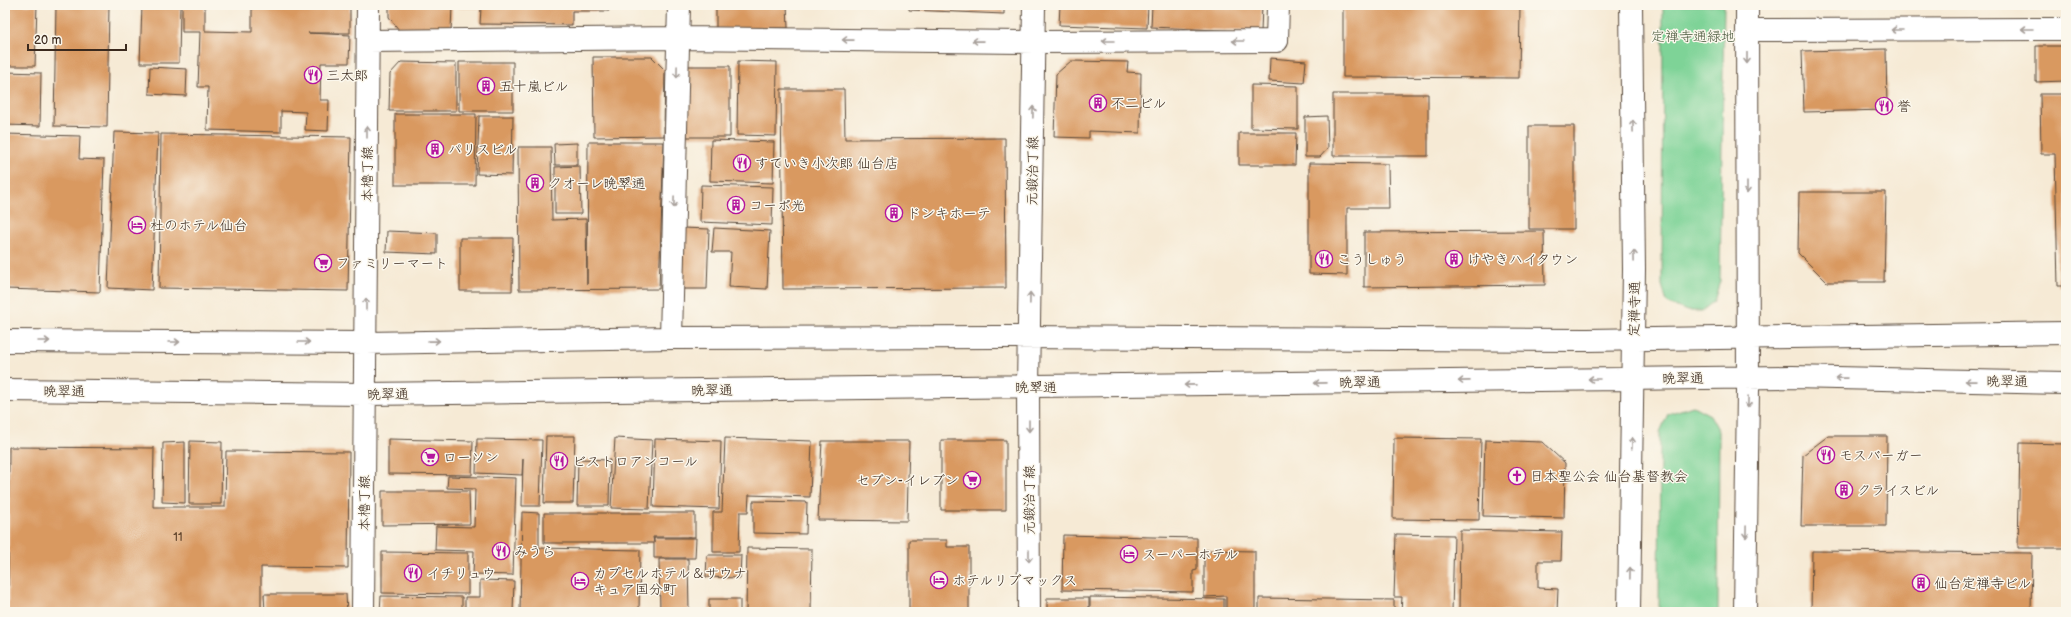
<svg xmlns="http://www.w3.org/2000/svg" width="2071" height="617" viewBox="0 0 2071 617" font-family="'Balsamiq Sans','Klee One',sans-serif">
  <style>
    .green { fill: #7ed397; stroke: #5c7e5a }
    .building { fill: #d99960 }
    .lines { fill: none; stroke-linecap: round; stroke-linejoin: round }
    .minor-casing { stroke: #574739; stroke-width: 24 }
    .minor { stroke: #fff; stroke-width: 22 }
    .oneway { stroke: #a79f9a }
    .labels { text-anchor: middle; stroke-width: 3; stroke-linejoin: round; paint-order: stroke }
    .number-label { font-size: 12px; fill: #62462e }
    .park-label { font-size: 14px; fill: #4f5d42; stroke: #fbf7ec }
    .poi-label { font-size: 14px; fill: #3b2a1e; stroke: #fbf7ec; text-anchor: start }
    .street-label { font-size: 14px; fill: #3b2a1e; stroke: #fbf7ec }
  </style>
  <rect width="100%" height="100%" fill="#fbf7ec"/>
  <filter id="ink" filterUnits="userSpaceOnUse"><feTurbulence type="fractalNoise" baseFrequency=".025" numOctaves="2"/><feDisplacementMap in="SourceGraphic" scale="8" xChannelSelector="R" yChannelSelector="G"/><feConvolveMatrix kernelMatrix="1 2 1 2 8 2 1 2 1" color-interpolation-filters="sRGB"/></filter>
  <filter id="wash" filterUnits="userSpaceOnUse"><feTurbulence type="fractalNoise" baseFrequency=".012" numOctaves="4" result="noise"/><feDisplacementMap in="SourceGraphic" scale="16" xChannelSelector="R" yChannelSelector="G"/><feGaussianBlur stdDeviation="0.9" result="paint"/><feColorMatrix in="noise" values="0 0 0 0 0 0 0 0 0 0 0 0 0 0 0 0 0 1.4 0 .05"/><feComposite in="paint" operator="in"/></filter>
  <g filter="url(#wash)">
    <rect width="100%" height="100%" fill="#f6ead5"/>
    <path class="green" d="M1663,5H1724L1720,281L1714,301L1702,311H1687L1667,303L1662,285Z
      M1693,406L1710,415L1719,431L1718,612H1659L1660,432L1668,414Z"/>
    <g id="blocks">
      <path class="building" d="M5,5H37L35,66H5Z
        M56,5H109L107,127L54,126Z
        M142,5H180L179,63H140Z
        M182,5H205V31L252,32V5H350V33H308L350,35L349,63H321L320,100H329L328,131L305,130L306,112L281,111V132L207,130L208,87H198L200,32H182Z
        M389,5H452L451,31L399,30L389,17Z
        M459,5H609V11H572V25L480,24L481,8H459Z
        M716,5H787L788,28L716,29Z
        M909,5H1004V14L909,10Z
        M1060,5H1148L1147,28L1059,25Z
        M1152,5H1262L1261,32L1151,27Z
        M1343,5H1520L1519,78L1343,77Z
        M2036,46H2066V81L2036,82Z
        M1886,49L1887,110L1804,112L1802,51Z
        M593,57H652L665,70L664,136L594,137Z
        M1270,58L1306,61L1304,83L1269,81Z
        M738,61L777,62L776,136L737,135Z
        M1071,61L1128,62L1127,72L1141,73L1140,133L1089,131V138L1054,137L1056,74Z
        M401,62L456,63V111H389L390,74Z
        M459,62H513V111H459Z
        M687,66H730V137H687Z
        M150,67L187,69L186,96L149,94Z
        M5,72L41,73L40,126L5,125Z
        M1251,85L1298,86V129L1251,128Z
        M781,89H844L845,139L1005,138L1006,288L783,289Z
        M1333,94H1428V156H1333Z
        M2040,94H2066V286H2058L2055,154H2041Z
        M395,114H476L475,185H395Z
        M479,116H513L512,175L477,174Z
        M1327,116L1328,148L1320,157H1305V117Z
        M1529,126H1574V229H1529Z
        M114,132L158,133L152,290L108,288Z
        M1239,133H1296L1295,165H1239Z
        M5,134L80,136L79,159L104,160L100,292L5,289Z
        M161,134L351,137L348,291L159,288Z
        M711,140L774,142L773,183L710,181Z
        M588,142H664L659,289L519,290L518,147H551L552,220L586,219L587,284Z
        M577,143V165H555L554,144Z
        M1309,163L1388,164L1389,208H1347V275L1309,274Z
        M580,166L581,214H555V167Z
        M701,185L773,187L772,225L700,222Z
        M1799,192H1886L1884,282H1827L1798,253Z
        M682,228L709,229L707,289H680Z
        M714,228L770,231L767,289L729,287L731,252H712Z
        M387,231L437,233V254L386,252Z
        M1544,231L1545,285L1364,287V232Z
        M460,238H513L512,291H460Z
        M546,436H575L573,503H544Z
        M1828,436H1887L1886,526H1801L1803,455Z
        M615,438L652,440L649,509L611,508Z
        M725,438L812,441L810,497L749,495L748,512H740L739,552H713V512H722Z
        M1394,438L1481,439L1479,520L1393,519Z
        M388,439L473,441L472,475L388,474Z
        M477,439L542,440L540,506H522L523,459L522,475L476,473Z
        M655,439L721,441L719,509L653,507Z
        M941,440H1006V510H941Z
        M1485,440L1542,442L1565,463L1564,518L1483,516Z
        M190,441L222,442L221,504H189Z
        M822,441H909L907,521L818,520Z
        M185,442V503L162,502L163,443Z
        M2020,443L2066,444V548H2018Z
        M9,447L154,448L153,507H225L226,451L349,452L348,568L261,567V612H8Z
        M578,459L610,460L609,506H577Z
        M448,476L516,478L513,575L473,574L474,551L435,550L436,526L474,527L475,489L447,488Z
        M382,491H469L470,524L382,525Z
        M753,501L807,502L806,534L753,533Z
        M522,512L539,513V548L640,550L639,612H520Z
        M544,513H695V537H653L654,543H544Z
        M1460,530L1562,532L1561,561H1538V588L1558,589L1557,612H1459Z
        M1396,534L1454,535L1452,612H1401L1402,597H1394Z
        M1063,535L1197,538V570L1193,571V592L1062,590Z
        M654,538H696L695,558H654Z
        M909,540H947V547H969V612H909Z
        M747,548L812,549L811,612H746Z
        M1204,550L1255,551V612H1226V596L1204,597Z
        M1812,551L2032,553L2031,612H1811Z
        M382,552L468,553V594L382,593Z
        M707,555H741L740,578L706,577Z
        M659,559H688L689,612H660Z
        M480,580L514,581L513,612H465V597H480Z
        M264,594H346L347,612H265Z
        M381,596L462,597V612H380Z
        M1090,597L1224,599V612H1090Z
        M1047,598H1089V612H1047Z
        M1259,598L1394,600V612H1259Z
        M709,599H740V612H709Z"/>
    </g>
  </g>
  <g filter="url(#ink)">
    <use href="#blocks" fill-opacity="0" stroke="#574739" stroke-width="1"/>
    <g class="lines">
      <defs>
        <path id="minor" d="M1747,30L2066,29
          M368,41L678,38L1034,42L1277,41L1278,5
          M671,338L679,5
          M5,341L366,343L671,338L1003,337L1587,340L2066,333
          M5,390L365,394L1792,377L2066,383
          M363,612L368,5
          M1029,612L1028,387L1034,5
          M1629,612L1634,269L1631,5
          M1745,612L1748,390L1747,5"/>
      </defs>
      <use href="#minor" class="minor-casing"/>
      <use href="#minor" class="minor"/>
    </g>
    <defs><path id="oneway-shaft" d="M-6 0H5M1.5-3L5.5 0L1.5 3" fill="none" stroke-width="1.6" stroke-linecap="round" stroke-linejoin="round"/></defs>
    <g class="oneway">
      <use href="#oneway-shaft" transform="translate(2027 29) rotate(180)"/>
      <use href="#oneway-shaft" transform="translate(1897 30) rotate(180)"/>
      <use href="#oneway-shaft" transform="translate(848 40) rotate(-179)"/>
      <use href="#oneway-shaft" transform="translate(978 41) rotate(-179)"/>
      <use href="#oneway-shaft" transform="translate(1108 41) rotate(180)"/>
      <use href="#oneway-shaft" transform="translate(1238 41) rotate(180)"/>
      <use href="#oneway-shaft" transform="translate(1747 58) rotate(90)"/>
      <use href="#oneway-shaft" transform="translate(677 72) rotate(91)"/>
      <use href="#oneway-shaft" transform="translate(1033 112) rotate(-89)"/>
      <use href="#oneway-shaft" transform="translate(1633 126) rotate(-91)"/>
      <use href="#oneway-shaft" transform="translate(367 132) rotate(-90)"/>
      <use href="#oneway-shaft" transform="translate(1747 188) rotate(90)"/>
      <use href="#oneway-shaft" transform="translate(674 202) rotate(91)"/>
      <use href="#oneway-shaft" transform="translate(1634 256) rotate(-91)"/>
      <use href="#oneway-shaft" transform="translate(1030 298) rotate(-89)"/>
      <use href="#oneway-shaft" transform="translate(366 304) rotate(-90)"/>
      <use href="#oneway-shaft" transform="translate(44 341)"/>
      <use href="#oneway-shaft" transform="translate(434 341) rotate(-1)"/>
      <use href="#oneway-shaft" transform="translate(174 342)"/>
      <use href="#oneway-shaft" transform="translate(304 342)"/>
      <use href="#oneway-shaft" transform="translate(1841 378) rotate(-179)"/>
      <use href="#oneway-shaft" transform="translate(1594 379) rotate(180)"/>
      <use href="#oneway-shaft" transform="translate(1464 381) rotate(179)"/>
      <use href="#oneway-shaft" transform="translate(1971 381) rotate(-179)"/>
      <use href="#oneway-shaft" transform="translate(1320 383) rotate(179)"/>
      <use href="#oneway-shaft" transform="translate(1190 385) rotate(179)"/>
      <use href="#oneway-shaft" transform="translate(1748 402) rotate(91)"/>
      <use href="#oneway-shaft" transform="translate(1029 426) rotate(90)"/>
      <use href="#oneway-shaft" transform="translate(1632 443) rotate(-89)"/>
      <use href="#oneway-shaft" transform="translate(1746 532) rotate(91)"/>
      <use href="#oneway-shaft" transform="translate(1029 556) rotate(90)"/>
      <use href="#oneway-shaft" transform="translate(1630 573) rotate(-89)"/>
    </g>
  </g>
  <defs>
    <symbol id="restaurant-ring" viewBox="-11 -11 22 22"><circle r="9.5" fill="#fbf7ec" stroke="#b5179e" stroke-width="1.5"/><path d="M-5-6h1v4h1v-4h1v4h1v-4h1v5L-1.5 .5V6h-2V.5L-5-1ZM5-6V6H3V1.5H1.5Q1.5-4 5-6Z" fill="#b5179e"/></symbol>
    <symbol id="building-ring" viewBox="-11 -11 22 22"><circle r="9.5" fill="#fbf7ec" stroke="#b5179e" stroke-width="1.5"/><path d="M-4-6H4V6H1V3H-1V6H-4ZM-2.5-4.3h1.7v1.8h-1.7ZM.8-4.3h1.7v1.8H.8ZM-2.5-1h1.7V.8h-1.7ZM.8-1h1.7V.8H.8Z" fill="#b5179e"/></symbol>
    <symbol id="hotel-ring" viewBox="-11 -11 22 22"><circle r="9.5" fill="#fbf7ec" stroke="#b5179e" stroke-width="1.5"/><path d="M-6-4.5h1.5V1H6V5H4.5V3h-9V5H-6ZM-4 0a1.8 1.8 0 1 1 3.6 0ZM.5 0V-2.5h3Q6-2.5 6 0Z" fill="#b5179e"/></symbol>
    <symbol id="supermarket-ring" viewBox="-11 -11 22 22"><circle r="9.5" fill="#fbf7ec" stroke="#b5179e" stroke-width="1.5"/><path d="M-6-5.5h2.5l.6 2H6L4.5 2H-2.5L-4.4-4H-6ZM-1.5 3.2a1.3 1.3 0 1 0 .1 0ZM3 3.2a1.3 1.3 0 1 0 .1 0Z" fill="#b5179e"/></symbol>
    <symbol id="church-ring" viewBox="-11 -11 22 22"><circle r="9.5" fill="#fbf7ec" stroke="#b5179e" stroke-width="1.5"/><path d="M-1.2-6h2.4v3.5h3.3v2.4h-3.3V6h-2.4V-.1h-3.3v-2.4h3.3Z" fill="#b5179e"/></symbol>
  </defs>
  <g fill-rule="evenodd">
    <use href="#restaurant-ring" x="303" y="65" width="20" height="20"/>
    <use href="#building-ring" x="476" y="76" width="20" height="20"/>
    <use href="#building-ring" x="1088" y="93" width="20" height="20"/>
    <use href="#restaurant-ring" x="1874" y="96" width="20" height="20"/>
    <use href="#building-ring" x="425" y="139" width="20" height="20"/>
    <use href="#restaurant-ring" x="732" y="153" width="20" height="20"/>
    <use href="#building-ring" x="525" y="173" width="20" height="20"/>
    <use href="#building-ring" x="726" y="195" width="20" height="20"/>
    <use href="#building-ring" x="884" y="203" width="20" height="20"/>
    <use href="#hotel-ring" x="127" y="215" width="20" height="20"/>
    <use href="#restaurant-ring" x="1314" y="249" width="20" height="20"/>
    <use href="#building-ring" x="1444" y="249" width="20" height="20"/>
    <use href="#supermarket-ring" x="313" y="253" width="20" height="20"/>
    <use href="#restaurant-ring" x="1816" y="445" width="20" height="20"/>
    <use href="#supermarket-ring" x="420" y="447" width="20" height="20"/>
    <use href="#restaurant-ring" x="549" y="451" width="20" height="20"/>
    <use href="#church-ring" x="1507" y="466" width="20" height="20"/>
    <use href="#supermarket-ring" x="962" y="470" width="20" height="20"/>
    <use href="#building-ring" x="1834" y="480" width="20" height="20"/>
    <use href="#restaurant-ring" x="491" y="541" width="20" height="20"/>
    <use href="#hotel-ring" x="1119" y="544" width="20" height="20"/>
    <use href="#restaurant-ring" x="403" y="563" width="20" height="20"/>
    <use href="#hotel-ring" x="929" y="570" width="20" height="20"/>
    <use href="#hotel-ring" x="570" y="571" width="20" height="20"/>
    <use href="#building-ring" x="1911" y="573" width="20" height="20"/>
  </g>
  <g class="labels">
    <g class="number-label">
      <text x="178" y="541">11</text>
    </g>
    <g class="park-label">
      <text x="1693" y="41">定禅寺通緑地</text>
    </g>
    <g class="poi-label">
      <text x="326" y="80">三太郎</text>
      <text x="499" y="91">五十嵐ビル</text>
      <text x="1111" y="108">不二ビル</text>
      <text x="1897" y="111">誉</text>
      <text x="448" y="154">パリスビル</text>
      <text x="755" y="168">すていき小次郎 仙台店</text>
      <text x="548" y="188">クオーレ晩翠通</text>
      <text x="749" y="210">コーポ光</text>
      <text x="907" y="218">ドンキホーテ</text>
      <text x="150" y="230">杜のホテル仙台</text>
      <text x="1337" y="264">こうしゅう</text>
      <text x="1467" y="264">けやきハイタウン</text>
      <text x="336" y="268">ファミリーマート</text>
      <text x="1839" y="460">モスバーガー</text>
      <text x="443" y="462">ローソン</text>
      <text x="572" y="466">ビストロアンコール</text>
      <text x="1530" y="481">日本聖公会 仙台基督教会</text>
      <text x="959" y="485" text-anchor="end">セブン-イレブン</text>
      <text x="1857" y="495">クライスビル</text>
      <text x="514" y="556">みうら</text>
      <text x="1142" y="559">スーパーホテル</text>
      <text x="426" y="578">イチリュウ</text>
      <text x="593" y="578">カプセルホテル＆サウナ<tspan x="593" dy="16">キュア国分町</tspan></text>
      <text x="952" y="585">ホテルリブマックス</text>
      <text x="1934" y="588">仙台定禅寺ビル</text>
    </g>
    <g class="street-label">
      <text transform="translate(1032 171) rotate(-89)" y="5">元鍛治丁線</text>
      <text transform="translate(367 174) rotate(-90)" y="5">本櫓丁線</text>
      <text transform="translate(1634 309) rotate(-89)" y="5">定禅寺通</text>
      <text transform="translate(1683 378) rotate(-1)" y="5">晩翠通</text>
      <text transform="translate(2007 381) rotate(1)" y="5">晩翠通</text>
      <text transform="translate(1360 382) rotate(-1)" y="5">晩翠通</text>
      <text x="1036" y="392">晩翠通</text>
      <text transform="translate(712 390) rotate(-1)" y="5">晩翠通</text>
      <text transform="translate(64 391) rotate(1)" y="5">晩翠通</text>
      <text transform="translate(388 394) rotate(-1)" y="5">晩翠通</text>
      <text transform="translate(1029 500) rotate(-90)" y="5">元鍛治丁線</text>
      <text transform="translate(364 503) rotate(-90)" y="5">本櫓丁線</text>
    </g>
  </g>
  <rect width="2071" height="617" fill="none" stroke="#fbf7ec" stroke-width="20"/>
  <path d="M28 44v6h98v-6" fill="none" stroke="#3b2a1e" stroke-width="2"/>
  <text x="34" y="44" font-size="12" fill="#3b2a1e" stroke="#fbf7ec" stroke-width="3" paint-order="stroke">20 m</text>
</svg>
